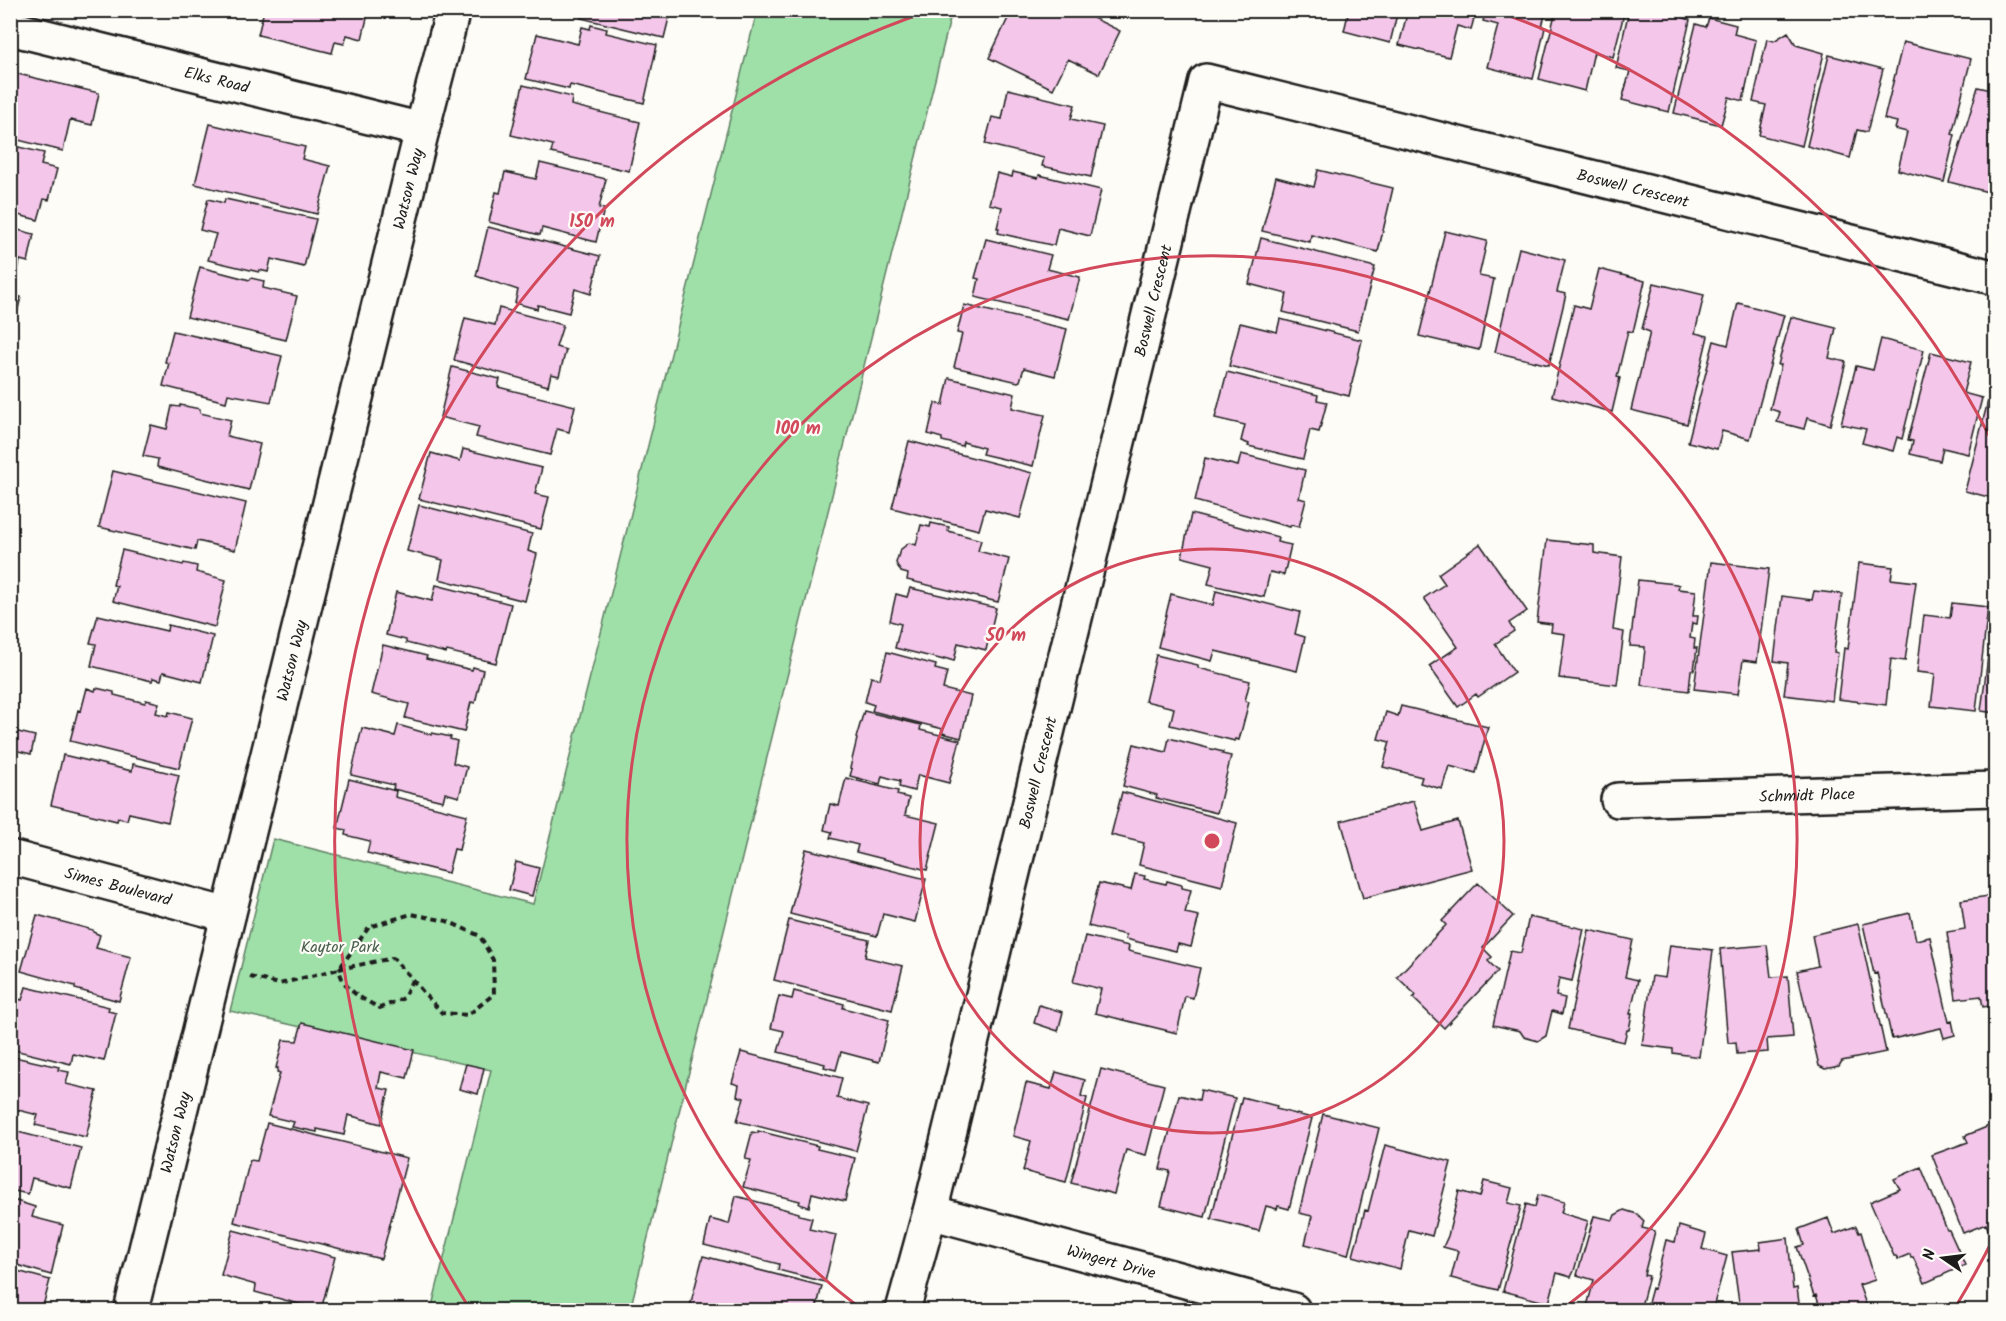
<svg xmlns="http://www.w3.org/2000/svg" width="2006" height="1321" viewBox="0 0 2006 1321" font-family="Kalam,sans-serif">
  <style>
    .green { fill: #9fe0a9; stroke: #5e7e62; stroke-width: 1.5 }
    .building { fill: #f4c6ea; stroke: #1c1c1c; stroke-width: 1.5 }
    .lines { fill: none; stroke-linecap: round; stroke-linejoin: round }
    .street-casing { stroke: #1c1c1c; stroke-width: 38 }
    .path { stroke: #1c1c1c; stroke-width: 4; stroke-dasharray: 6 4.5; stroke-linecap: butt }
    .street { stroke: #fdfcf7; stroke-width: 33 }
    .ring { fill: none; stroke: #d1495b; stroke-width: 3 }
    .labels { text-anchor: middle; stroke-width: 4.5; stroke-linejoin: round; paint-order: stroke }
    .street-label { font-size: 16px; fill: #1c1c1c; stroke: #fdfcf7 }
    .park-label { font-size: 16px; fill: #4a614d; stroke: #fdfcf7 }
    .centre { fill: #d1495b; stroke: #fdfcf7; stroke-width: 3 }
    .ring-label { font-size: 18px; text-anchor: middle; font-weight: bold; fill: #d1495b; stroke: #fdfcf7; stroke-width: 4.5; stroke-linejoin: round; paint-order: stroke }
  </style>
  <rect width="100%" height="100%" fill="#fdfcf7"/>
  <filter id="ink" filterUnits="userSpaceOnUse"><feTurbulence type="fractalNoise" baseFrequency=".0167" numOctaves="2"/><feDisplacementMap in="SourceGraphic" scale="12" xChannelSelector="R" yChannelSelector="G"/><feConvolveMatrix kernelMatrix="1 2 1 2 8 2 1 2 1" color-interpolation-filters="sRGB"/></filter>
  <g filter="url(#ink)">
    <path class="green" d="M757,11H952L630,1310H431L491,1070L230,1011L273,839L533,904Z"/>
    <path class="building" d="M264,10H369L362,39L347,35L344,44L335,42L332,53L258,35Z
      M583,10H671L664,38L581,18Z
      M1012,10H1077L1120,31L1099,74L1068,59L1053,89L989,58Z
      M1349,10H1398L1390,43L1344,31Z
      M1408,10H1476L1471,30L1457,26L1449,57L1399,45Z
      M1486,10H1546L1542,27L1545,28L1533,79L1487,67L1498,25L1483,21Z
      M1556,10H1625L1613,57L1594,52L1585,91L1539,79Z
      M1629,10H1684L1682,17L1690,20L1669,112L1622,100L1630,71L1616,68Z
      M1709,18L1736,25L1734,34L1756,40L1743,101L1729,97L1721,125L1674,113L1696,24L1706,27Z
      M591,25L607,29L606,33L657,45L644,103L570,85L569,89L526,79L537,34L578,44L582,27L590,29Z
      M1788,32L1796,45L1824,53L1802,146L1759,135L1766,105L1753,102L1767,39L1774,41Z
      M1903,42L1971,59L1952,134L1955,135L1944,182L1898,170L1907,132L1895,129L1897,122L1884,119Z
      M1829,55L1883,69L1867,132L1857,130L1850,158L1807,146Z
      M11,63L18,74L99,93L92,125L70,120L63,151L10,138Z
      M523,85L572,97L571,105L640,122L629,171L551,153L553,145L511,135Z
      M1978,87L1996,91V179L1992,193L1949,182Z
      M1008,89L1075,105L1071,119L1103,126L1091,177L1042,166L1044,158L985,144L992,117L1002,119Z
      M210,124L305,147L302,159L330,166L317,214L195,184Z
      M10,145L44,153L41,165L57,169L49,200L44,199L38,220L10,213Z
      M540,163L606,179L599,208L604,209L596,242L542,228L540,235L489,222L496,192L500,193L505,172L536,179Z
      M1318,170L1393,188L1378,252L1311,235L1310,242L1262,231L1276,177L1314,187Z
      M1013,172L1038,178L1039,175L1101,190L1090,236L1058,228L1054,245H1051L998,233L999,228H997L1002,207L989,204L997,173L1012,177Z
      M208,199L224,203L225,199L316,219L304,267L271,259L268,272L259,270V272L208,260L216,234L200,230Z
      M488,227L600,256L591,294L575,289L569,313L538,305L537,309L515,303L518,290L476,276Z
      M10,228L34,234L28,262L20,260L16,282L10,281Z
      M1445,231L1487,241L1479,276L1494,279L1479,350L1419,336Z
      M1261,238L1375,267L1358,331L1283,312L1287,294L1249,284Z
      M986,239L1051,255L1047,269L1080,277L1069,319L975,297L979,279L975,278Z
      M1519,248L1565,260L1557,292L1566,294L1549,365L1495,352Z
      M200,267L250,280L251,278L264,281L263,288L297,296L286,340L187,317Z
      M1599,269L1645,281L1633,332L1628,331L1617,377L1620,378L1612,412L1552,396L1574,305L1589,309Z
      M1654,283L1704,295L1695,333L1708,336L1687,424L1631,410L1650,332L1642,329Z
      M10,295L21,297L10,340Z
      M1738,303L1784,315L1750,439L1722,431L1717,449L1688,442L1714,341L1728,345Z
      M964,305L1067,329L1055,376L1024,368L1020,381L1018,382L954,367L962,334L957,333Z
      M499,308L563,325L556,347L566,350L559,376L551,374L548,386L454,360L465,318L495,325Z
      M1791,317L1836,328L1829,358L1846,362L1830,425L1807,418L1804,429L1777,422L1780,412L1770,409L1781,365H1778Z
      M1280,319L1362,340L1349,396L1229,366L1240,323L1277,332Z
      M173,331L282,356L271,402L228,394L226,402L163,386L169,363L165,362Z
      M1881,339L1924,350L1902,439L1897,437L1893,451L1862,443L1866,429L1841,424L1856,366L1873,370Z
      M1931,352L1971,362L1963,393L1982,398L1968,454L1943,448L1940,461L1910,454L1913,441L1908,440Z
      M452,367L500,379L498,387L575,406L569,432L557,429L550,455L476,437L479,427L440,417Z
      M1227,372L1318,395L1317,400L1327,402L1319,432L1310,430L1303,459L1248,446L1249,444L1241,441L1245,425L1215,418Z
      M949,378L1015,394L1012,408L1045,415L1033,466L982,454L984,448L963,442L962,446L942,441V438L928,434L935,403L943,405Z
      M1988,401L1996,403V499L1965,491Z
      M180,405L200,409V413L231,420L227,436L260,444L249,490L157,467L158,459L143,456L151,425L167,429L172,406L180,407Z
      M909,441L1032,473L1020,518L985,509L979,530L892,508Z
      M463,449L542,468L535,494L549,497L541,529L419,499L431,453L460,461Z
      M1241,454L1305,470L1299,498L1306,500L1299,527L1291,525L1290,527L1195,501L1205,458L1238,466Z
      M113,471L246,503L235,550L197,541L195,550L99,527Z
      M419,505L532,534L528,551L537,554L525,601L439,579L443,560L407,551Z
      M1191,514L1278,537L1277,542L1291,545L1284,575L1270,572L1264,597L1208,584L1213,565L1182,557Z
      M931,523L949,527L948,531L981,540L978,551L1009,559L998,602L907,580L908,574L901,572L896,563L900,550L909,543L916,545L921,525L930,527Z
      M1547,540L1594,545V553L1622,557L1613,630L1624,632L1617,685L1559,678L1565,634L1551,632L1552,624L1537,622Z
      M1480,544L1527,611L1509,623L1514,631L1495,644L1514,672L1478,697L1476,694L1458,707L1429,666L1458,647L1424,598L1445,584L1438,574Z
      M122,550L183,565L184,563L197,566L196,572L226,580L215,627L113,601L117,586L113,585Z
      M1711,562L1769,569L1757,662L1743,660L1738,694L1694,689Z
      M1859,563L1893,567L1891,579L1916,582L1905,661L1891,659L1886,705L1838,699L1844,648L1848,649Z
      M1638,580L1676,584L1679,585L1678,589L1696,591L1693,616H1698L1697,624L1692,623L1690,638L1695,639L1694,648H1697L1694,670H1691L1689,691L1641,685L1645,649V647L1630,646Z
      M436,585L511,604L496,663L447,651L446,653L406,643V640L386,635L396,592L432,601Z
      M910,588L996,608L986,650L958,643L954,661L944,658V660L895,648L901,624L890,621L896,594L907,597Z
      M1216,591L1300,612L1295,634L1305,637L1297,671L1215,651L1212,661L1158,647L1171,594L1213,605Z
      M1814,591L1842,594L1834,652L1838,653L1832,701L1784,695L1788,663L1774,661L1782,596L1812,600Z
      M1952,603L1988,607L1976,711L1931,706L1935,674L1917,672L1924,615L1950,618Z
      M98,615L167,631L168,625L213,636L202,682L163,672L161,680L153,678L152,681L91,666L96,644L90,643Z
      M1996,635V713L1981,711L1988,657H1993Z
      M383,645L427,656L426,659L472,670L473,667L483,670L475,703L471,702L464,732L405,718L409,704L371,694Z
      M887,652L936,665L935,669L947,672L943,689L971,696L961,738L942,733L943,729L872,711L874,705L865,702L871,677L880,679Z
      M1156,655L1198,665V668L1250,681L1245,701L1249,702L1239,740L1235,739V741L1170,725L1174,708L1145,701Z
      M87,688L95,691L96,688L114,692V695L145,703L146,700L159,703L156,713L168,716L169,712L192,718L179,768L70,741L78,710L81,711Z
      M1401,706L1488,727L1476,773L1449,766L1442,789L1420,783L1422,777L1383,767L1390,742L1378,739L1386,712L1398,716Z
      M864,711L921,725L920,730L960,740L949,783L918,775L914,791L899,787L900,781L882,776L880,784L850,776L852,769L850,768L857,739L856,738Z
      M398,725L432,735V733L451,737L450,739L457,741L453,763L467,767L459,797L445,793L443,801L393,789L394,785L351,775L362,728L395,736Z
      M10,730L35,736L31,754L10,749Z
      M1169,738L1223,752L1222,754L1231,756L1217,813L1156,798L1157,795L1123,786L1134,744L1166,752Z
      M63,755L132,771L133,764L179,775L168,822L129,813L127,820L118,818L117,821L51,805Z
      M846,778L898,791L897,795L909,798L905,815L939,823L927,870L856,852L858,845L830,838L832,832L824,830L830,804L839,806Z
      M349,779L396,791L395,797L467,815L459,850L454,849L448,873L367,853L370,841L345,835L346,830L337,828Z
      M1122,792L1237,823L1222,886L1139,865L1144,843L1111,835Z
      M1414,801L1423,831L1458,821L1472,869L1363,898L1341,821Z
      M806,849L926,879L915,922L883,914L877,936L790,914Z
      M516,862L539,868L532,896L509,890Z
      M1135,874L1145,876L1144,879L1166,884L1167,881L1182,885V888L1191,890L1185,913L1199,916L1191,947L1178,944L1176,951L1125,939L1126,935L1088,926L1099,883L1131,890Z
      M1478,883L1513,916L1483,948L1492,957L1488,961L1498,971L1444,1028L1413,998L1416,995L1397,977L1446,925L1442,921Z
      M1996,895V1005L1983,1007L1981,996L1956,999L1947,932L1965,929L1961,900Z
      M1910,913L1916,940L1930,937L1949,1022L1952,1021L1955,1035L1944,1038L1941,1028L1892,1039L1877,973L1874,974L1863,924Z
      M37,915L93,930V932L100,935L96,948L131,957L119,1001L75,989V986L21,971Z
      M1529,917L1584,929L1572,981L1559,978L1556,996L1565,998L1562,1014L1552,1011L1546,1036L1538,1041L1524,1037L1520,1031L1493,1025L1510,951L1521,953Z
      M789,920L869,940L865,957L903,966L892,1010L774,980Z
      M1858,924L1886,1052L1842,1061L1839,1066L1825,1069L1819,1066L1797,971L1818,966L1812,935Z
      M1589,930L1633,940L1625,977L1638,980L1630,1014H1632L1629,1030H1627L1624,1042L1568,1029Z
      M1085,936L1129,946L1128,951L1200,968L1193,998L1185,996L1177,1033L1095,1013L1101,989L1073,982Z
      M1670,945L1713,950L1699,1057L1673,1053V1049L1642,1045L1652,976L1665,978Z
      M1767,945L1771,977L1788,976L1793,1037L1767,1039L1768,1052L1737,1054L1736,1042L1728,1043L1720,949Z
      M26,987L109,1007L108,1011L116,1013L104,1061L73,1054L71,1064L10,1049V997L22,1000Z
      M794,991L844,1004L843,1008L889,1020L879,1062L841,1052L836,1070L824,1067L825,1064L778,1052L784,1031L771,1028L779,996L792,999Z
      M1039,1005L1063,1012L1058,1031L1034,1023Z
      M302,1023L414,1050L407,1078L381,1072L378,1088L389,1090L381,1124L348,1115L344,1135L317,1129V1132L292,1127L294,1122L268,1116L280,1073L277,1072L278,1068H276L283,1040L297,1041Z
      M741,1052L842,1078L837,1098L868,1106L856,1151L737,1121L744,1098L737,1096L739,1085L732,1083Z
      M10,1056L59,1067L58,1070L69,1072L66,1084L97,1091L86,1137L35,1125L38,1115L10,1108Z
      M466,1064L484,1068L478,1094L459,1089Z
      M1101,1069L1164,1085L1146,1155L1126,1150L1114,1194L1071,1183Z
      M1056,1072L1085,1080L1081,1096L1087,1098L1066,1182L1023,1171L1031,1141L1013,1136L1026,1083L1051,1089Z
      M1201,1090L1235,1098L1205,1217L1161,1206L1170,1171L1160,1169L1179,1095L1199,1100Z
      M1242,1097L1277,1106L1276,1109L1312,1118L1289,1209L1278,1206L1277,1209L1266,1206L1259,1231L1211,1219Z
      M1323,1114L1379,1128L1348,1255L1305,1244L1312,1216L1299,1213Z
      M267,1123L407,1158L381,1259L234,1222L250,1160L257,1161Z
      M1994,1124L1996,1127V1249L1986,1224L1963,1233L1932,1155L1968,1142L1965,1136Z
      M10,1130L81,1148L71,1188L32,1178L28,1194L10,1190Z
      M758,1131L818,1146L817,1149L855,1158L845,1201L812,1193L809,1207L799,1204L800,1201L743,1187L751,1160L745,1159L752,1132L758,1133Z
      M1385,1145L1451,1162L1432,1236L1409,1230L1400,1269L1353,1256L1365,1210L1368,1211Z
      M1921,1167L1947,1230H1949L1965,1265L1925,1283L1913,1257L1911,1258L1910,1254L1898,1259L1896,1256H1894L1870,1202L1900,1189L1894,1179Z
      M1484,1181L1512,1188L1508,1203L1521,1206L1498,1290L1451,1278L1458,1251L1443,1247L1448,1236L1459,1191L1480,1197Z
      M1538,1195L1564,1202L1561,1213L1588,1221L1574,1271L1571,1277L1557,1273L1549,1303L1503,1291L1526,1204L1535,1207Z
      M736,1196L799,1213V1215L812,1218L809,1229L836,1235L825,1282L778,1270L779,1264L704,1245L710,1219L729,1224Z
      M10,1199L35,1207L32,1217L63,1225L51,1275L10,1263Z
      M1624,1210L1637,1214L1644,1221L1642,1228L1655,1231L1644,1275L1649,1276L1640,1310H1586L1594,1280L1577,1275L1594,1216L1613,1220L1615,1215Z
      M1828,1218L1834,1234L1856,1226L1859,1233L1861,1232L1875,1280L1859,1285L1868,1310H1821L1816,1295L1814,1296L1797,1247L1804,1245L1799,1229Z
      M1679,1226L1706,1234L1702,1249L1727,1256L1713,1308H1711L1710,1310H1646L1652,1288L1654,1289L1666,1240L1675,1242Z
      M233,1230L335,1257L321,1310L255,1292L256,1285L221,1275Z
      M1788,1238L1793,1289L1797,1288L1800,1310H1740L1732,1252L1761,1249L1760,1242Z
      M703,1256L822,1286L816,1310H689Z
      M10,1269L50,1280L42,1310H10Z"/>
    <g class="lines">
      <defs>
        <g id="street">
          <path id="s1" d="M10,28L422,130"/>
          <path id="s2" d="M1618,800L1996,789"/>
          <path id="s3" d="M10,857L228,915"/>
          <path id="s4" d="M930,1212L1293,1310"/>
          <path id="s5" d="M131,1310L422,130L453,10"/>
          <path id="s6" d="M903,1310L930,1212L1206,81L1996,278"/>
        </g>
      </defs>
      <use href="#street" class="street-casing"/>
      <path class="path" d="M250,977L279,984L339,969L369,927L411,914L447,921L480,936L493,960L494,994L468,1015L442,1013L393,958L339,969C343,990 362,999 380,1008L404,998L412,980"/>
      <use href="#street" class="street"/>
    </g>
  </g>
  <g class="ring">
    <circle cx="1212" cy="841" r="292"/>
    <path d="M860 1308A585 585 0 1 1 1564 1308"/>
    <path d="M1993 1239A877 877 0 0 1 1956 1306M468 1306A877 877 0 0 1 926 12M1498 12A877 877 0 0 1 1993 443"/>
  </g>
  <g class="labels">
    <g class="street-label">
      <text dy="6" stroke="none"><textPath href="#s1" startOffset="213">Elks Road</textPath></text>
      <text dy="6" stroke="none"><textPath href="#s5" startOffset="1155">Watson Way</textPath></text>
      <text dy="6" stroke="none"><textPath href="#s6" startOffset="1706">Boswell Crescent</textPath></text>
      <text dy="6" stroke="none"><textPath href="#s6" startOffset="1040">Boswell Crescent</textPath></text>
      <text dy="6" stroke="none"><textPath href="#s5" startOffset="669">Watson Way</textPath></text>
      <text dy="6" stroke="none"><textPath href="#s6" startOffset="554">Boswell Crescent</textPath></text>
      <text dy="6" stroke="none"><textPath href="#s2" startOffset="189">Schmidt Place</textPath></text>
      <text dy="6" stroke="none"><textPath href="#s3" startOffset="112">Simes Boulevard</textPath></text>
      <text dy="6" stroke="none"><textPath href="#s5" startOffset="183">Watson Way</textPath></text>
      <text dy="6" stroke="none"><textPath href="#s4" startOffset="188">Wingert Drive</textPath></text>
    </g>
    <g class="park-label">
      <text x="340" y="952">Kaytor Park</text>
    </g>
  </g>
  <circle cx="1212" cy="841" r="9" class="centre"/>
  <g class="ring-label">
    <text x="592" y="227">150 m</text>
    <text x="798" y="434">100 m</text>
    <text x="1006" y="641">50 m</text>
  </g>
  <rect width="2006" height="1321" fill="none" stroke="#fdfcf7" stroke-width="36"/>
  <rect x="18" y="18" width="1970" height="1285" fill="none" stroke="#1c1c1c" stroke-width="2" filter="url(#ink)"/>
  <g transform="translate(1943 1258) rotate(284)" stroke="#fdfcf7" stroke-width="4.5" paint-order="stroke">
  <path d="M0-4.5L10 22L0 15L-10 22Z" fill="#1c1c1c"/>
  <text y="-9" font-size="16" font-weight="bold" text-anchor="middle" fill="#1c1c1c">N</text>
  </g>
</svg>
